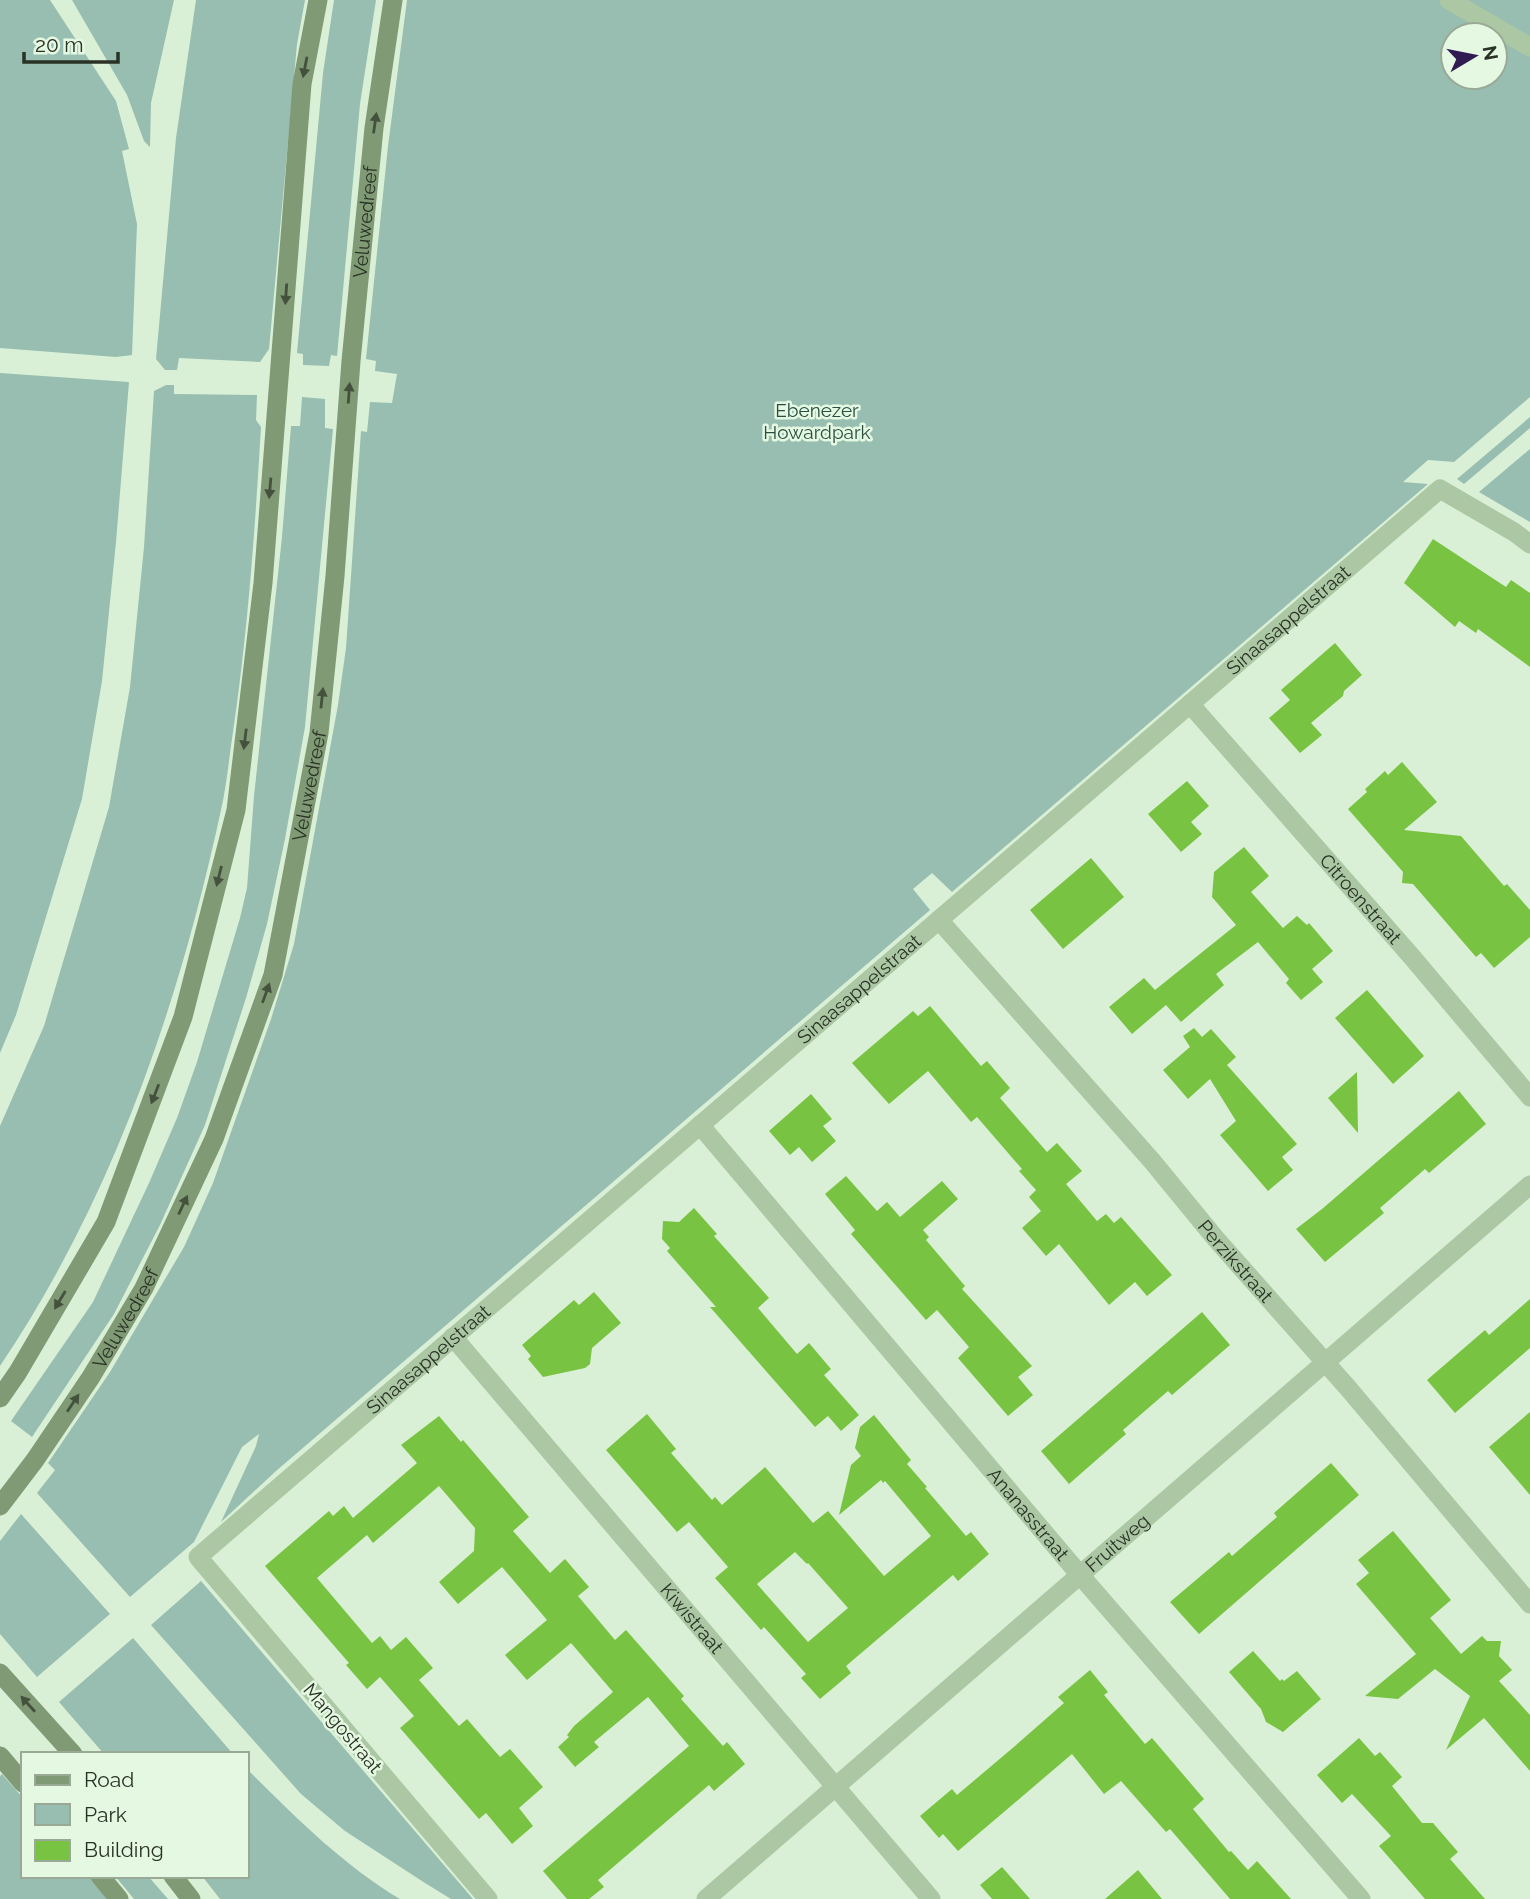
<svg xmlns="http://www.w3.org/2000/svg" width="1530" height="1899" viewBox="0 0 1530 1899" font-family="Raleway,sans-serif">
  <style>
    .green { fill: #97beb1; fill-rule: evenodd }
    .building { fill: #78c341; fill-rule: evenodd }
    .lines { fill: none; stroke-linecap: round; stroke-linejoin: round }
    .minor { stroke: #abc7a3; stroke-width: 19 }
    .secondary { stroke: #809a75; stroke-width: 19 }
    .oneway { fill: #43513d }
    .labels { text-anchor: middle; stroke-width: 5; stroke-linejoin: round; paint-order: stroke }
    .street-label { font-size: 19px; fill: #293225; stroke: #e5f8e2 }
    .park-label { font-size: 19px; fill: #294f44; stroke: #e5f8e2 }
  </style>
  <rect width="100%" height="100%" fill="#daf0d6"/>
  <path class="green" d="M0,0H50L116,101L129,149L122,151L137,224L132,355L116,357L0,348Z
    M72,0H174L151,103L150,147L144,141L127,95Z
    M196,0H305L297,44L269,349L260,362L179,358L177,370H165L156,359L176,138Z
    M334,0H376L360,104L337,356L331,355L329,366L303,365V354L297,353L323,73Z
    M407,0H1530V397L1454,462L1428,460L1403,482L1428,484L952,892L932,873L913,889L930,910L276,1471L221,1522L256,1446L259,1434L242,1447L194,1542L130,1597L37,1493L55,1470L48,1463L110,1372L184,1247L213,1183L271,1019L294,944L338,705L346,648L361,431L367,432L370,402L392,403L397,374L375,371L376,361L366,359L388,146ZM1453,35H1495V77H1453Z
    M0,373L129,382L116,542L102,681L82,799L16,1015L0,1053Z
    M166,385H174V394L257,395L256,420L261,427C255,529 248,630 233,732C229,757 227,784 221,810C179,1005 112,1200 0,1366V1126L44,1026L109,807L130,687L144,547L154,391Z
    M302,397L325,399V428L333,429L305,727L285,839L267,924L246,998L205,1125L160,1225L114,1314L32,1437L11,1421L93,1302L149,1183L177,1118L197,1062L240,918L247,888L254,796L282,537L291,426H300Z
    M1530,417V428L1464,484L1457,479Z
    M1530,449V522L1479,492Z
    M21,1514L110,1614L37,1677L0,1634V1541Z
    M201,1581L473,1899H451L425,1883L345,1831L301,1794L151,1625Z
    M133,1638L233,1754H104L59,1702Z
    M247,1769C294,1816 343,1865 400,1899H220L202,1876H247Z
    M2,1774L23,1798V1876H90L110,1899H0V1776Z
    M115,1876H148L168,1899H134Z"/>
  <path class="building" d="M1433,539L1506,587L1511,580L1530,593V667L1478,629L1476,633L1459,621L1455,627L1404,583Z
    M1335,643L1362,675L1344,691L1343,696L1311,723L1322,735L1300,753L1269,718L1290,700L1281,690Z
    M1402,762L1437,802L1404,830L1461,836L1504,886L1507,884L1530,910V937L1494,968L1481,953L1476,957L1413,884L1402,883L1403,872L1348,809L1367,792L1365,789L1385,771L1388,775Z
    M1187,781L1209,806L1191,822L1202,834L1181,852L1148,814Z
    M1244,847L1269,876L1251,892L1283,928L1297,916L1307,925L1309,923L1333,951L1312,969L1323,982L1301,1000L1286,983L1289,979L1258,942L1216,974L1224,985L1181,1022L1166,1005L1132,1034L1109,1007L1144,978L1155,990L1236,925L1212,897L1214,872Z
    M1091,858L1124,897L1063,949L1030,910Z
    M1367,990L1424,1056L1393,1084L1335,1018Z
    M930,1006L981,1066L987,1061L1010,1088L1000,1098L1047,1152L1057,1143L1082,1171L1066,1184L1097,1221L1106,1214L1114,1223L1121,1217L1172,1275L1147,1296L1135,1282L1109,1305L1059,1244L1046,1256L1022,1228L1041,1211L1029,1197L1036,1190L1019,1171L1022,1169L977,1117L971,1122L928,1071L889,1104L852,1063L913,1011L918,1016Z
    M1194,1028L1202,1037L1211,1029L1236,1057L1227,1065L1297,1144L1282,1157L1293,1170L1268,1191L1220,1135L1236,1121L1210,1079L1188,1099L1163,1070L1190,1047L1183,1036Z
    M1357,1072L1358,1133L1328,1098Z
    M1459,1091L1486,1124L1429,1173L1425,1169L1402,1189L1380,1208L1384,1213L1325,1262L1296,1229L1322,1209Z
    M811,1094L832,1119L823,1126L836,1141L812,1162L799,1147L790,1155L769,1131Z
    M846,1176L877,1211L887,1202L900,1217L942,1181L958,1199L923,1230L929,1237L926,1240L965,1286L962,1289L1032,1366L1018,1377L1033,1395L1008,1416L958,1358L969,1347L937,1310L926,1320L851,1234L855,1230L825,1194Z
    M694,1208L717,1234L714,1236L769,1298L758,1308L797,1354L809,1343L831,1369L824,1375L859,1415L841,1431L828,1416L815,1427L710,1307H716L667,1251L670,1248L662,1239L663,1221L679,1222Z
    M594,1292L621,1323L592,1348L590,1364L585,1368L543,1377L528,1359L531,1356L522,1345L574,1300L579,1305Z
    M1530,1299V1348L1455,1413L1427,1380L1485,1330L1489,1335Z
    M1202,1312L1230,1345L1172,1395L1168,1391L1146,1410L1123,1430L1126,1434L1069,1484L1041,1451Z
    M1530,1412V1495L1489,1447Z
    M647,1414L676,1449L671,1453L712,1500L715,1497L722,1505L765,1467L813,1523L828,1511L884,1576L931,1536L885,1481L883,1483L881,1480L839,1515L851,1465L861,1456L855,1448L860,1427L874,1415L911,1460L907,1464L927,1487L925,1488L966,1536L971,1532L989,1554L958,1581L953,1575L846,1666L851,1673L820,1699L801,1678L806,1674L764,1627L761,1630L715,1578L728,1567L722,1560L689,1522L677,1532L606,1450ZM795,1552L807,1564L808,1563L848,1608L808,1642L757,1584Z
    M439,1416L461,1442L463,1440L529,1517L513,1531L550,1573L565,1559L589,1587L578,1596L615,1640L626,1630L684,1696L681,1699L723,1746L727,1742L745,1764L714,1791L709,1785L598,1880L604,1887L589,1899H567L543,1871L689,1746L648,1697L594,1742L599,1747L575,1767L558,1747L569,1737L567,1735L574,1726L613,1692L571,1643L527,1680L505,1655L547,1620L502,1567L458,1604L439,1582L474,1551L475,1528L439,1486L373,1543L367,1535L317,1578L372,1643L380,1636L391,1650L406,1637L433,1668L419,1680L459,1726L467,1719L500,1757L510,1749L543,1787L519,1808L533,1826L512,1844L486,1813L479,1819L400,1728L414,1716L380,1677L367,1689L346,1665L349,1663L265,1566L329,1511L333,1516L344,1506L353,1518L417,1463L401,1445Z
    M1331,1463L1359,1495L1199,1634L1170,1602L1229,1552L1232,1556L1277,1517L1274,1513Z
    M1393,1531L1451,1600L1430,1618L1461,1654L1482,1636L1487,1641H1501L1499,1656L1512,1670L1499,1681L1530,1715V1771L1484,1718L1446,1750L1470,1696L1435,1669L1398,1699L1365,1696L1416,1654L1356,1584L1369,1573L1358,1560Z
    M1253,1651L1280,1681L1282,1679L1284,1681L1297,1671L1321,1699L1283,1732L1266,1722L1261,1709L1229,1672Z
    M1090,1670L1108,1692L1104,1695L1145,1744L1152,1738L1204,1799L1193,1809L1229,1852L1231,1851L1248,1870L1257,1861L1291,1899H1230L1170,1829L1166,1832L1121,1781L1104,1794L1072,1754L958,1851L943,1834L939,1838L920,1816L952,1789L957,1795L1015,1746L1064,1703L1058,1697Z
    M1359,1738L1375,1756L1380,1752L1402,1777L1392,1786L1422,1823H1433L1458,1852L1450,1859L1485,1899H1425L1379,1846L1391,1836L1352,1794L1342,1803L1317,1775Z
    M1002,1867L1030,1899H992L980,1885Z
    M1138,1870L1162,1899H1105Z"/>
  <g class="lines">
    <g class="minor">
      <path d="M1449,0L1530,47"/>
      <path id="s1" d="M1190,704L1412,957L1530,1097"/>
      <path id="s2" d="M939,920L1152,1161L1216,1239L1348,1388L1530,1604"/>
      <path id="s3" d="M700,1125L1080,1575L1361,1899"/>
      <path id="s4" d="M453,1337L931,1899"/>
      <path id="s5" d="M488,1899L198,1557L1440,489L1514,532L1530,544"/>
      <path id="s6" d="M706,1899L1530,1185"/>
    </g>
    <g class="secondary">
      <path d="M0,1398L18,1372L106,1222L183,1017L236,810L263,583L302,84L318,0"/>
      <path id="s7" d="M0,1506L35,1460L91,1377L144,1288L214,1139L273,975L319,733L335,576L351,361L374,128L393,0"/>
      <path d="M0,1673L73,1754"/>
      <path d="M0,1756L23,1783"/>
      <path d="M100,1876L119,1899"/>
      <path d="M173,1876L191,1899"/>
    </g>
  </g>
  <defs><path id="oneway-solid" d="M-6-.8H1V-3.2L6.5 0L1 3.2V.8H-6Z" transform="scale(1.75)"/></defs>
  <g class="oneway">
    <use href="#oneway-solid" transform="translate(305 67) rotate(101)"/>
    <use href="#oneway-solid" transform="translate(375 123) rotate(-82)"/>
    <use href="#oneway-solid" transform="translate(286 294) rotate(94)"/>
    <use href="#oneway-solid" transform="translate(349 393) rotate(-86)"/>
    <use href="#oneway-solid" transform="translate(270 488) rotate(95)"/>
    <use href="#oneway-solid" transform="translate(322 698) rotate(-84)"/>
    <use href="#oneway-solid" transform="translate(245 739) rotate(97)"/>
    <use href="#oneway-solid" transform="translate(219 876) rotate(104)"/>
    <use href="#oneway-solid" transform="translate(266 993) rotate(-70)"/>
    <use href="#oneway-solid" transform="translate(155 1094) rotate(111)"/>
    <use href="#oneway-solid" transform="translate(183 1205) rotate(-65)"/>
    <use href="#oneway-solid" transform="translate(60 1300) rotate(121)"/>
    <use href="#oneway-solid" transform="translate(73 1403) rotate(-56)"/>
    <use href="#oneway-solid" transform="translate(28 1704) rotate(-132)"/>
  </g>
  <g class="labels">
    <g class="street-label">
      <text dy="7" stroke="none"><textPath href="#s7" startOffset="1360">Veluwedreef</textPath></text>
      <text dy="7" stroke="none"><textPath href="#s5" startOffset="1886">Sinaasappelstraat</textPath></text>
      <text dy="7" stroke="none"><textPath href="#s7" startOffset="793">Veluwedreef</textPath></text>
      <text dy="7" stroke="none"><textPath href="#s1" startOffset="259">Citroenstraat</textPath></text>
      <text dy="7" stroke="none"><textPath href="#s5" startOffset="1320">Sinaasappelstraat</textPath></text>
      <text dy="7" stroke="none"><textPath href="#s2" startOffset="452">Perzikstraat</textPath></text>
      <text dy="7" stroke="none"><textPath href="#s7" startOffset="226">Veluwedreef</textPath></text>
      <text dy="7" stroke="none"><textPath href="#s5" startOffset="752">Sinaasappelstraat</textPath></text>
      <text dy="7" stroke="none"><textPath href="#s3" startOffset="509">Ananasstraat</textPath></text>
      <text dy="7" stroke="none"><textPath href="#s6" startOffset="544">Fruitweg</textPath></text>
      <text dy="7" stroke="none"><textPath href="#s4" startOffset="369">Kiwistraat</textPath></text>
      <text transform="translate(343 1728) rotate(50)" y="7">Mangostraat</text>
    </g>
    <g class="park-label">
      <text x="817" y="417">Ebenezer<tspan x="817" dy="22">Howardpark</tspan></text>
    </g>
  </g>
  <rect x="21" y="1752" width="228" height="126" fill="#e5f8e2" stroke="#9aa996" stroke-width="2"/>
  <rect x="35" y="1775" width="35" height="10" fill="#809a75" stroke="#9aa996" stroke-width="2"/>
  <text x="84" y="1787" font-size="21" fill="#293225">Road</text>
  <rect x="35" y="1804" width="35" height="21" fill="#97beb1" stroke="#9aa996" stroke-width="2"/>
  <text x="84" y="1822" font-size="21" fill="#293225">Park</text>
  <rect x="35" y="1840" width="35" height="21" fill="#78c341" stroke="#9aa996" stroke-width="2"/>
  <text x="84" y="1857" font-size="21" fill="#293225">Building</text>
  <g transform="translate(1474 56) rotate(80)"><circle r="33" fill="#e5f8e2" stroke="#9aa996" stroke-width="2"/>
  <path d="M0-5L12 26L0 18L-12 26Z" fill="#311c52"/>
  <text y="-10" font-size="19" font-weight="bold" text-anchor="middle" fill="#293225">N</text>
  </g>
  <path d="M24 52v10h94v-10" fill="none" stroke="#293225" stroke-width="3.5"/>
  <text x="35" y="52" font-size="21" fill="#293225" stroke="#e5f8e2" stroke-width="5" paint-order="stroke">20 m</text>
</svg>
